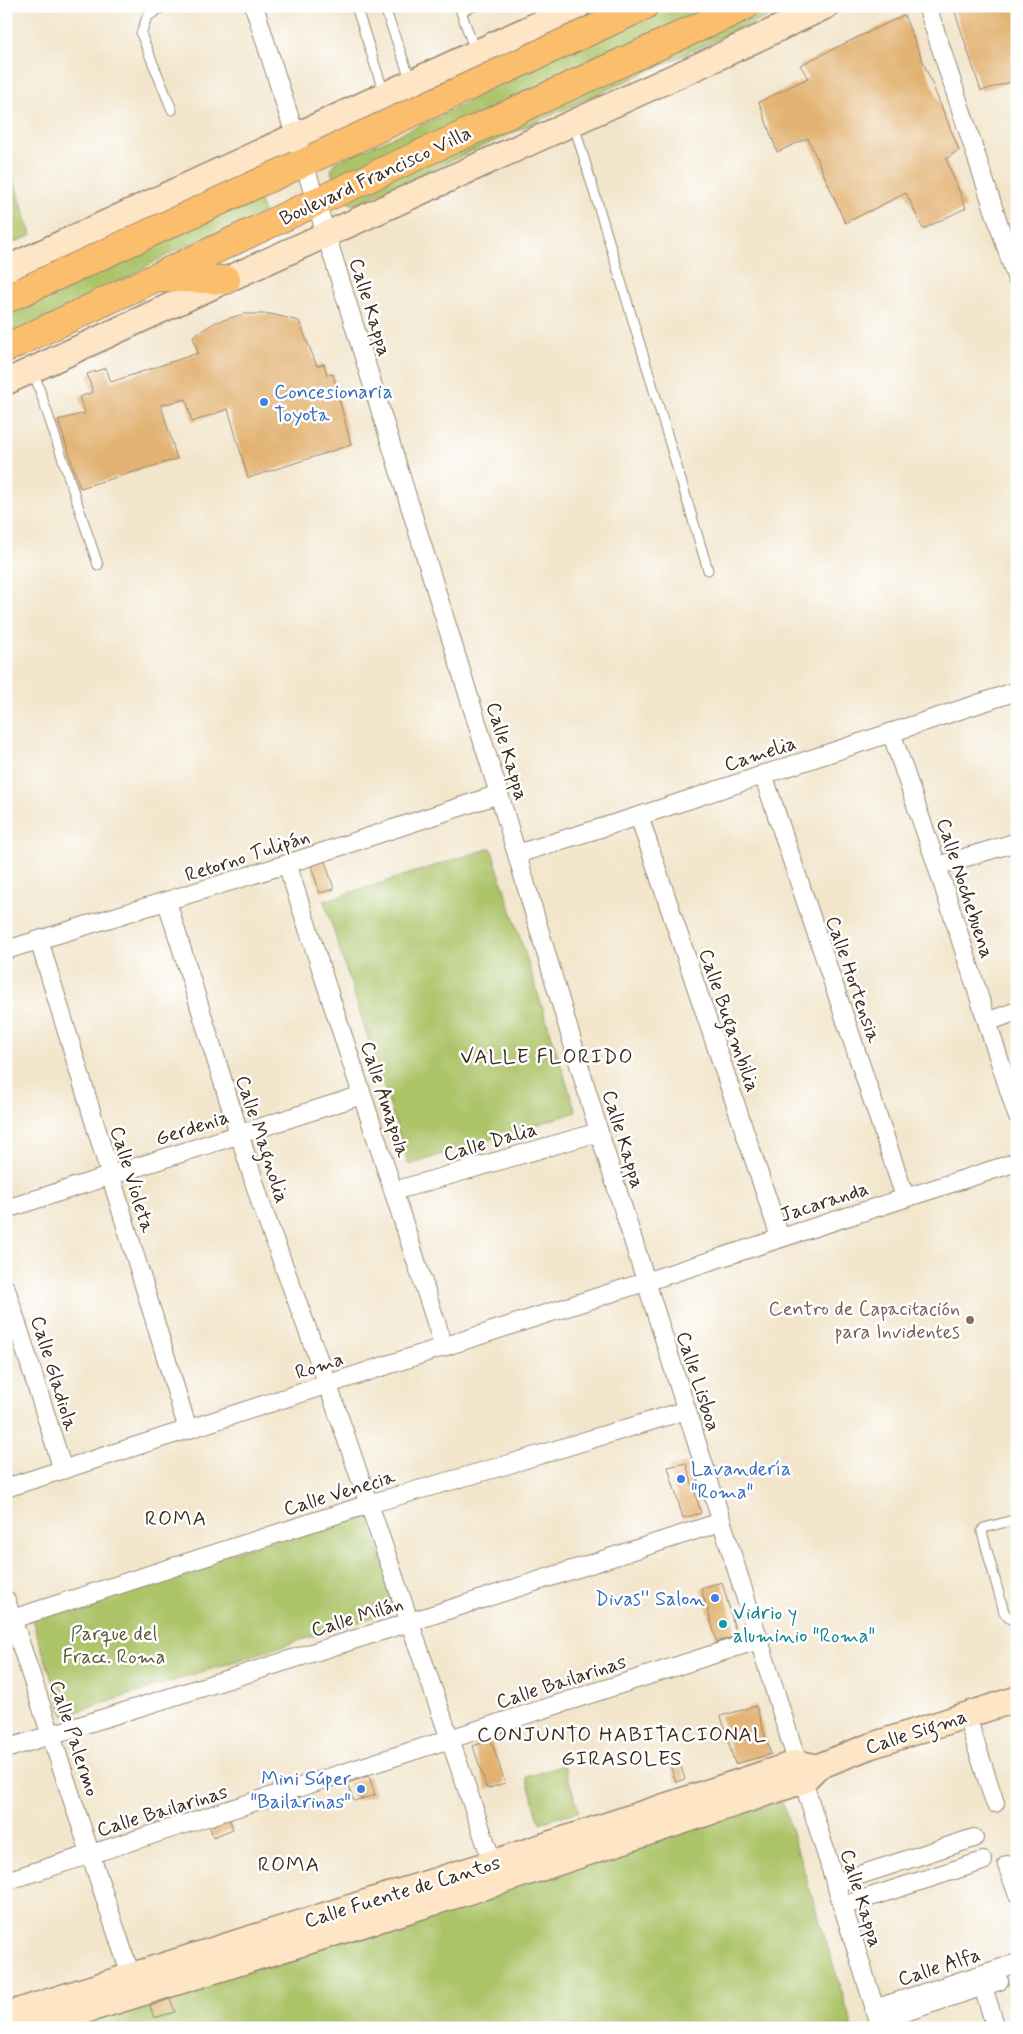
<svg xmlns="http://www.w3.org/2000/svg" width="1023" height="2034" viewBox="0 0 1023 2034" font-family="Mynerve,sans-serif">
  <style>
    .green { fill: #acc367; stroke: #747642 }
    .building { fill: #e2b272 }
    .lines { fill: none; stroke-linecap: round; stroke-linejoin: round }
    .lane-casing { stroke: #968874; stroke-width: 11 }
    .street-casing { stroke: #968874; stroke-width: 20 }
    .secondary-casing { stroke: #968874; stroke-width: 28 }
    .primary-casing { stroke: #968874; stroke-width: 30 }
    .lane { stroke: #fff; stroke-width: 9 }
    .street { stroke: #fff; stroke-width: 18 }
    .secondary { stroke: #fde5c5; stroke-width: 25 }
    .primary { stroke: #fabe6d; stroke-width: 28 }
    .shop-dot { fill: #3f7fe0; stroke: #fff; stroke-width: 2 }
    .education-dot { fill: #8d6e63; stroke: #fff; stroke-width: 2 }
    .culture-dot { fill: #0f9aa8; stroke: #fff; stroke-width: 2 }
    .labels { text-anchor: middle; stroke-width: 5; stroke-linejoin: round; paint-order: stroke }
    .street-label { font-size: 20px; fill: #3b2a1e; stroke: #fff }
    .shop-label { font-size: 20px; fill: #366cbe; stroke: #fff; text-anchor: start }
    .education-label { font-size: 20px; fill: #785e54; stroke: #fff; text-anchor: end }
    .culture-label { font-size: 20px; fill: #0d838f; stroke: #fff; text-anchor: start }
    .park-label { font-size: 20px; fill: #5d5834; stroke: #fff }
    .neighbourhood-label { font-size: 21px; letter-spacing: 1px; fill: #3b2a1e; stroke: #fff }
  </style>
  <rect width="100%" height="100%" fill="#fff"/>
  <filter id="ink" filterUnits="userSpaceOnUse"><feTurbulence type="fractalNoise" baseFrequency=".02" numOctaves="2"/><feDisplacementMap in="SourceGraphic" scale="10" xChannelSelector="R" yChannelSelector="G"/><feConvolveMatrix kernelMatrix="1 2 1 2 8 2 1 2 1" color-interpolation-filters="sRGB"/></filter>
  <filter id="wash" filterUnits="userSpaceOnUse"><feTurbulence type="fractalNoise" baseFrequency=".0096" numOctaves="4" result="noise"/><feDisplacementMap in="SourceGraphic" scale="20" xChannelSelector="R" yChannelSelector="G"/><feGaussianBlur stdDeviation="1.12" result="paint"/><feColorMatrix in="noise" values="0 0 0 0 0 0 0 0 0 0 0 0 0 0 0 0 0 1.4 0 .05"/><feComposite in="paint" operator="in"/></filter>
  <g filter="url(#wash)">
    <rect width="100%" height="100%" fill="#f2e5cb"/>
    <path class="green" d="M654,6H719L337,178L333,176L331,171L335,162L439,117L553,52Z
      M759,6H791L356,204H350L346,200L350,192Z
      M6,158L32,235L6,246Z
      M256,194L264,212L173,252L70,309L6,338V308Z
      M491,848L576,1112L409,1165L324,901Z
      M366,1510L398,1609L64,1716L31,1616Z
      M564,1765L579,1811L540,1823L526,1777Z
      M782,1801L853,2028H87L91,2018Z"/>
    <g id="blocks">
      <path class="building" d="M953,6H1017V80L981,91Z
        M904,15L959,150L946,159L966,208L923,229L906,193L845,223L808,138L777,152L759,102L808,78L800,65Z
        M244,314H271L299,321L317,366L324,364L327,375L333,374L351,445L248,478L228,409L192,422L186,399L161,405L177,459L80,488L58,420L85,413L79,397L93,392L87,374L106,368L111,382L198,353L193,336L216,322Z
        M324,858L334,889L320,893L310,863Z
        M686,1463L701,1513L683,1518L668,1467Z
        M722,1582L737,1636L717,1642L701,1588Z
        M756,1706L771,1754L735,1764L721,1716Z
        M491,1740L505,1783L487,1789L473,1746Z
        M678,1757L685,1779L676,1782L668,1760Z
        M369,1776L375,1795L354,1801L348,1783Z
        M229,1818L233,1829L213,1837L209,1825Z
        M170,1999L175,2012L154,2018L150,2006Z"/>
    </g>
  </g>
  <g filter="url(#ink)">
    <use href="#blocks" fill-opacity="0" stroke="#968874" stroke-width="1"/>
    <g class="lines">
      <defs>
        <path id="lane" d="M164,6L147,17L141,34L172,110
          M356,6L384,93
          M384,6L411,81
          M459,6L475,51
          M461,12L473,6
          M574,125L708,570
          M33,370L98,565
          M1017,1519L984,1528L982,1532L1004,1612L1009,1618L1017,1621"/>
        <path id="street" d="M254,6L304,163L499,794L599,1132L881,2028
          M927,6L1017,280
          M891,732L937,866L1017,1115
          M763,774L905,1197
          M639,816L780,1237
          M517,854L639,816L1017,691
          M287,864L444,1347
          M937,866L1017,842
          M167,902L262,1207L328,1385L496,1873
          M39,940L188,1430
          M6,950L287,864L499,794
          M987,1022L1017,1011
          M394,1191L599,1132
          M6,1209L362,1095
          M6,1289L63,1470
          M6,1488L1017,1162
          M6,1600L131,1976
          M6,1621L369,1504L506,1465L687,1410
          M966,1714L995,1803
          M6,1749L426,1617L721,1522
          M1007,1865L1017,1893
          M6,1881C257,1802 507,1720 758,1640
          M835,1883L974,1838
          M842,1906L983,1861
          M983,1987L996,2028
          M874,2009L1017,1963
          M878,2021L999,1981"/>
        <path id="secondary" d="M6,269L578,6
          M6,382L226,280L716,58L826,6
          M6,2015L492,1863L797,1763L817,1767
          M29,2028L499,1882L803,1781L817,1767L870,1746L1017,1699"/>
        <path id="primary" d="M161,277L226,280
          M6,299L644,6
          M6,348L316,202L745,6"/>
      </defs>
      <use href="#lane" class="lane-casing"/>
      <use href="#street" class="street-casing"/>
      <use href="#secondary" class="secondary-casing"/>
      <use href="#primary" class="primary-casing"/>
      <use href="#lane" class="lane"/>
      <use href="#street" class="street"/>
      <use href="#secondary" class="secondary"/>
      <use href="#primary" class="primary"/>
    </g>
  </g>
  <g class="shop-dot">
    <circle cx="264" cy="402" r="5"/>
    <circle cx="681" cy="1479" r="5"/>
    <circle cx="715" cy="1598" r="5"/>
    <circle cx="361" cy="1789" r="5"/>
  </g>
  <circle class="education-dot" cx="970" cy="1320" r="5"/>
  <circle class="culture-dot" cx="723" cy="1624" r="5"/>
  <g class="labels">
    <g class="street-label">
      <text transform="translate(375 175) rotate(-25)" y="7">Boulevard Francisco Villa</text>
      <text transform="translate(371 307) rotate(73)" y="7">Calle Kappa</text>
      <text transform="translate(508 751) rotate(73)" y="7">Calle Kappa</text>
      <text transform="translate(760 753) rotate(-18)" y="7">Camelia</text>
      <text transform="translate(247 855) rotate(-18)" y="7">Retorno Tulipán</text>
      <text transform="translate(966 888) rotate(72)" y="7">Calle Nochebuena</text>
      <text transform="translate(854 979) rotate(71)" y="7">Calle Hortensia</text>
      <text transform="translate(730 1020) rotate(71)" y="7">Calle Bugambilia</text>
      <text transform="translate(386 1099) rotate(72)" y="7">Calle Amapola</text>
      <text transform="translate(192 1127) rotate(-18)" y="7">Gerdenia</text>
      <text transform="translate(263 1139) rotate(72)" y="7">Calle Magnolia</text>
      <text transform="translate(624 1139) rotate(73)" y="7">Calle Kappa</text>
      <text transform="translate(490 1141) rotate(-16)" y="7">Calle Dalia</text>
      <text transform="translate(133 1179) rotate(73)" y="7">Calle Violeta</text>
      <text transform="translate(824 1201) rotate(-18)" y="7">Jacaranda</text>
      <text transform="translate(319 1365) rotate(-18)" y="7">Roma</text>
      <text transform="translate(55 1373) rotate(73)" y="7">Calle Gladiola</text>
      <text transform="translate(699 1381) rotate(72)" y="7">Calle Lisboa</text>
      <text transform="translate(339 1492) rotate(-17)" y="7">Calle Venecia</text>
      <text transform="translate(357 1616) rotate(-17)" y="7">Calle Milán</text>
      <text transform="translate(561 1681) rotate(-18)" y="7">Calle Bailarinas</text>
      <text transform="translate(916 1731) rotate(-18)" y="7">Calle Sigma</text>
      <text transform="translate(75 1738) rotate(72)" y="7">Calle Palermo</text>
      <text transform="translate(162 1810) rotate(-17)" y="7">Calle Bailarinas</text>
      <text transform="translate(402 1891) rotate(-17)" y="7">Calle Fuente de Cantos</text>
      <text transform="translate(862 1898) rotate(73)" y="7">Calle Kappa</text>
      <text transform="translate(939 1966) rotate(-18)" y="7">Calle Alfa</text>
    </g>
    <g class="shop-label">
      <text x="274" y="398">Concesionaria<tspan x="274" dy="23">Toyota</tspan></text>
      <text x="691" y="1475">Lavandería<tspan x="691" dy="23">"Roma"</tspan></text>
      <text x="705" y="1605" text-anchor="end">Divas'' Salon</text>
      <text x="351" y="1785" text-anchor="end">Mini Súper<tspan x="351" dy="23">"Bailarinas"</tspan></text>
    </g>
    <g class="education-label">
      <text x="960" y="1315">Centro de Capacitación<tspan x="960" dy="23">para Invidentes</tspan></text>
    </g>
    <g class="culture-label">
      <text x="733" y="1619">Vidrio y<tspan x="733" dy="23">aluminio "Roma"</tspan></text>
    </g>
    <g class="park-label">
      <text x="114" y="1640">Parque del<tspan x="114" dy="23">Fracc. Roma</tspan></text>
    </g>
    <g class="neighbourhood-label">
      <text x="547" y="1063">VALLE FLORIDO</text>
      <text x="176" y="1525">ROMA</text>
      <text x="622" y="1741">CONJUNTO HABITACIONAL<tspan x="622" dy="24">GIRASOLES</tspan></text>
      <text x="289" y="1871">ROMA</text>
    </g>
  </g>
  <rect width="1023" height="2034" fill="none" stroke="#fff" stroke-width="25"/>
</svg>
